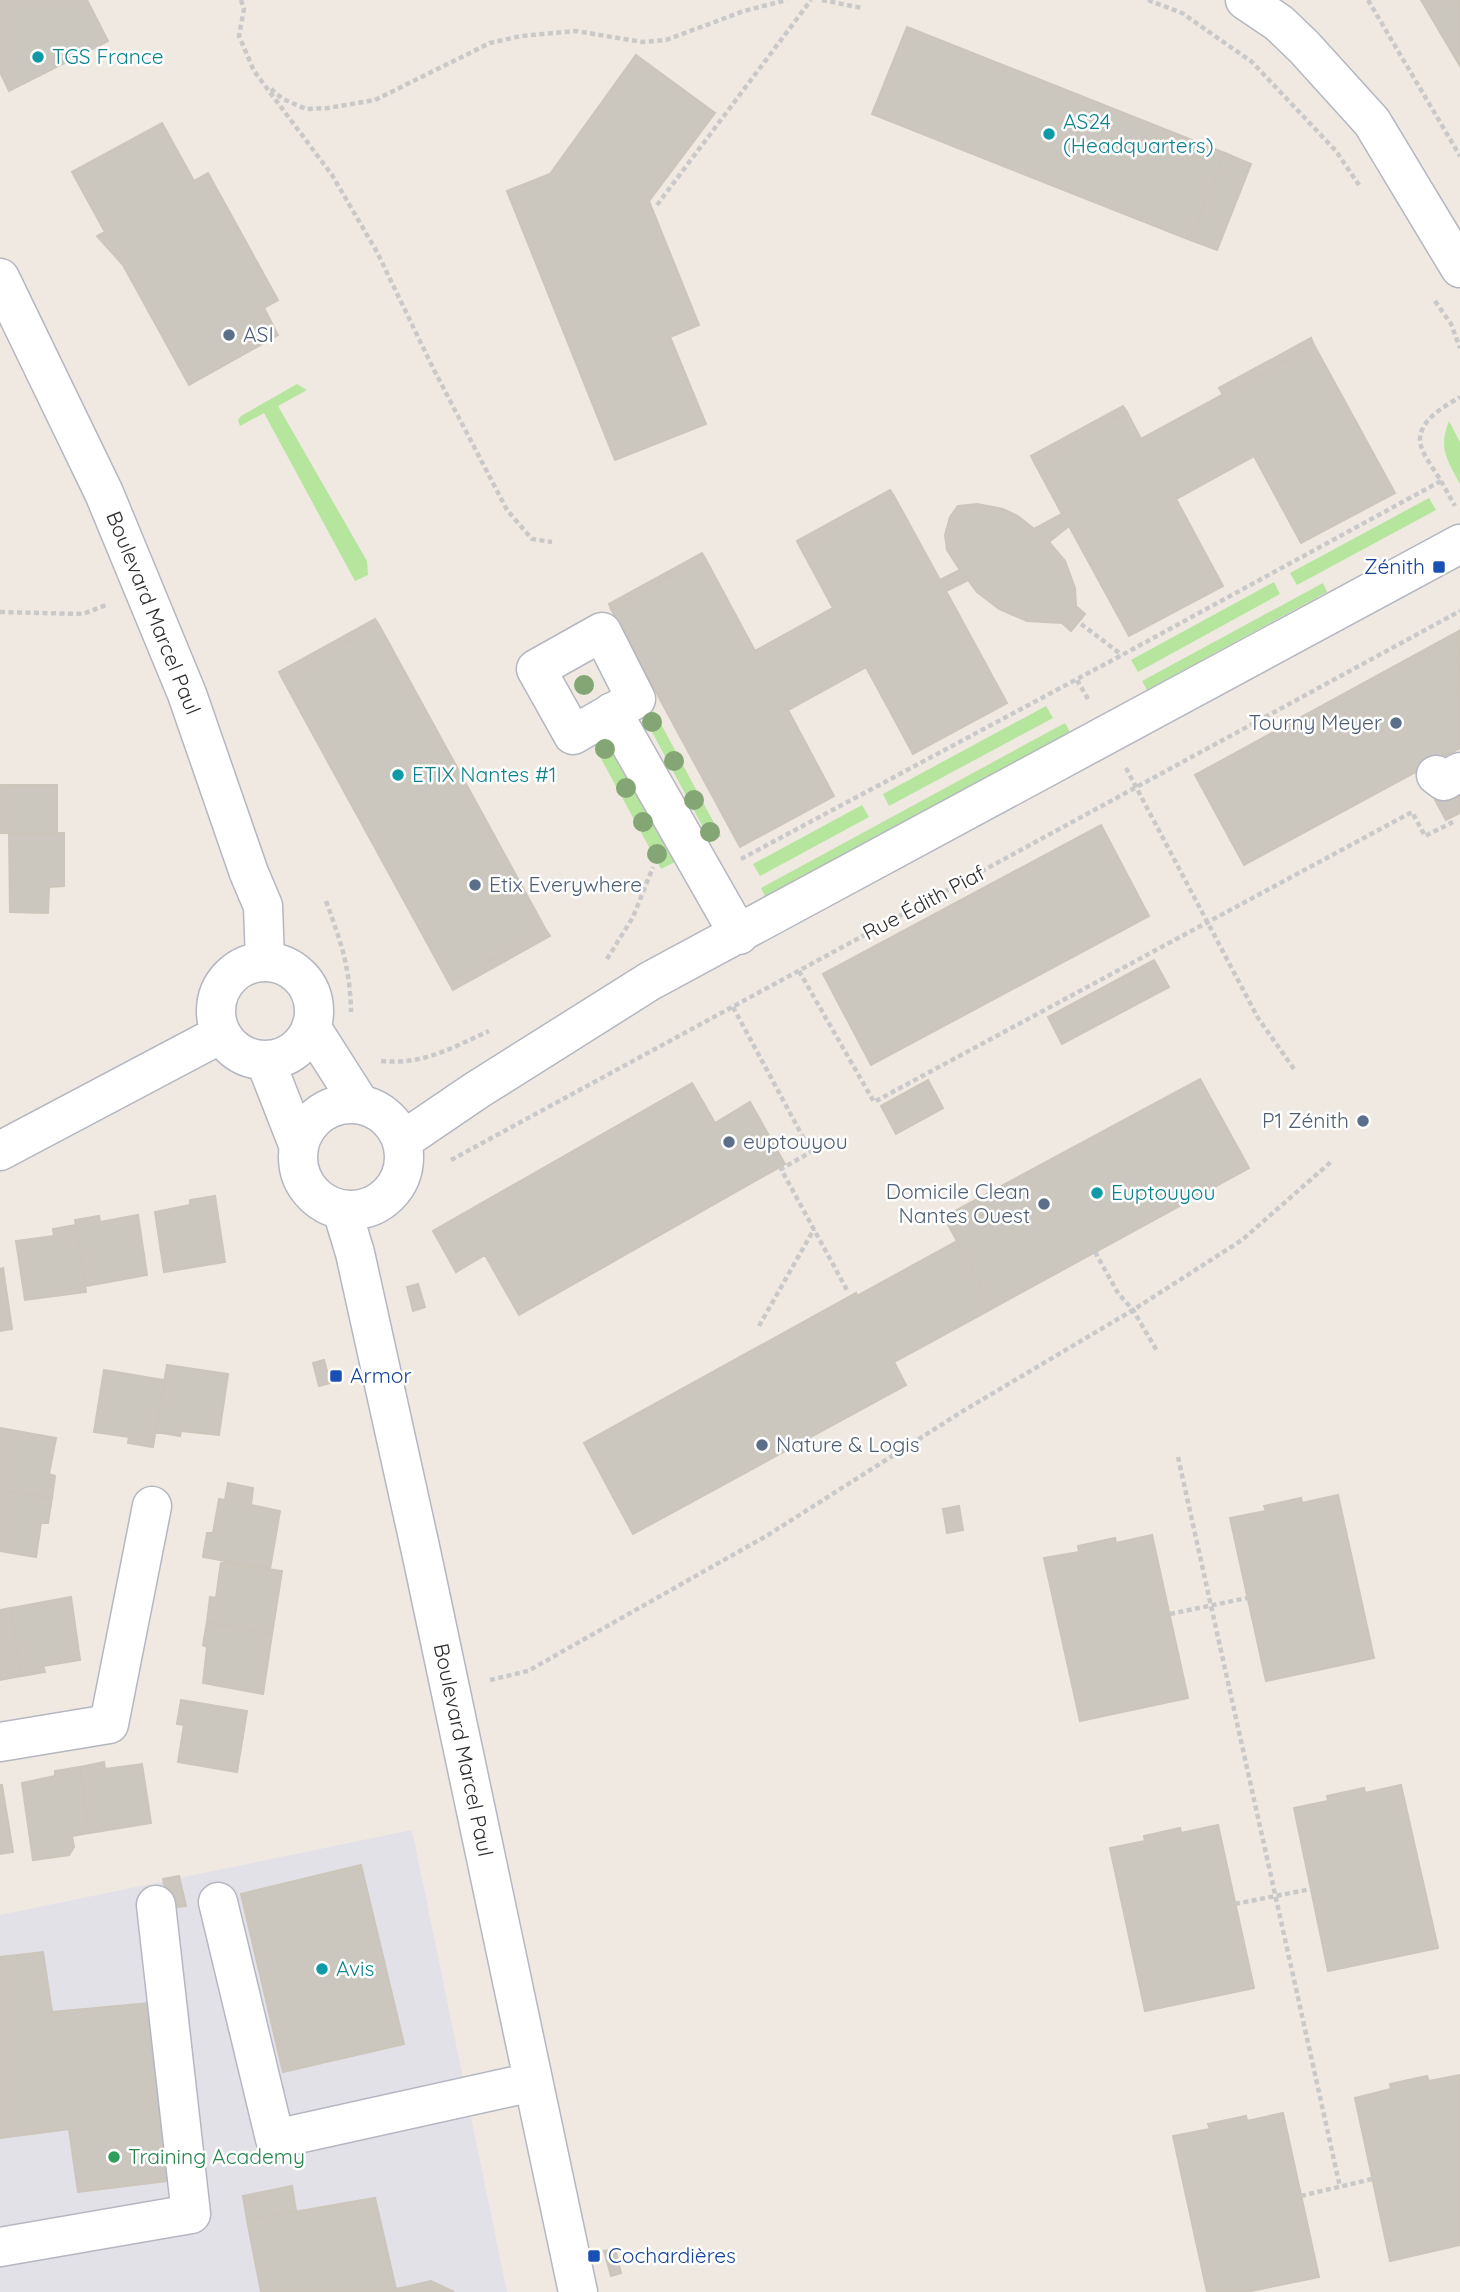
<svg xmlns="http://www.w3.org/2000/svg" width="1460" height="2292" viewBox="0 0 1460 2292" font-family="Quicksand,sans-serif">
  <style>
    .industrial { fill: #e3e1e8 }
    .green { fill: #b6e59e }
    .building { fill: #cbc7bf; stroke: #cbc5ba; stroke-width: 2 }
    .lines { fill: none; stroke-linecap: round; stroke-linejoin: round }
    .minor-casing { stroke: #b4b7c1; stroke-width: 41 }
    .path { stroke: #c9c9c9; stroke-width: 4.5; stroke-dasharray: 5 3.5; stroke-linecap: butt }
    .minor { stroke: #fff; stroke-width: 38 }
    .tree { fill: #84a574 }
    .culture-dot { fill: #0f9aa8; stroke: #fff; stroke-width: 2.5 }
    .service-dot { fill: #5c6f8a; stroke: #fff; stroke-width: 2.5 }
    .transit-dot { fill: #1a4fb4; stroke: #fff; stroke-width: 2.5 }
    .leisure-dot { fill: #2e9e5b; stroke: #fff; stroke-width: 2.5 }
    .labels { text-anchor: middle; stroke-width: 5; stroke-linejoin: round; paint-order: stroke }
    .culture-label { font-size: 21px; fill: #0d838f; stroke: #fff; text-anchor: start }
    .service-label { font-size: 21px; fill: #4e5e75; stroke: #fff; text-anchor: start }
    .transit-label { font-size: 21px; fill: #164399; stroke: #fff; text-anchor: start }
    .street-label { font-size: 21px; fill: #2e2e2e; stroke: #fff }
    .leisure-label { font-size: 21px; fill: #27864d; stroke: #fff; text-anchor: start }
  </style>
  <rect width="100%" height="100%" fill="#efe9e1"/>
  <path class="industrial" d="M412,1830L507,2292H0V1915Z"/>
  <path class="green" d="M297,384L307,390L278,406L367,561L368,575L355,581L264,413L240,426L238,420L241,416Z
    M1449,421L1460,442V484C1447,460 1438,448 1449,421Z
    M1429,498L1436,510L1297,585L1290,573Z
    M1274,582L1280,594L1138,672L1131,660Z
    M1323,583L1327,592L1147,690L1142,681Z
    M1046,706L1053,718L889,806L883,794Z
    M654,711L721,836L711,842L644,717Z
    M1065,723L1070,732L765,896L761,888Z
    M607,737L675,862L661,869L593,744Z
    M862,805L869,817L760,876L753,864Z"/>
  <path class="building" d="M0,0H87L108,41L9,91L0,72Z
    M1421,0H1460V66Z
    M907,27L1225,153L1190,240L872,114Z
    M636,55L715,113L649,201L699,325L670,337L706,424L615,460L507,191L550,174Z
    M162,123L194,181L208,173L278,300L264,308L278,335L189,385L123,265L97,236L105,232L72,172Z
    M1225,153L1251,164L1217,250L1190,240Z
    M1311,338L1314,345L1223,395L1219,388Z
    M1314,345L1395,493L1301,543L1254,456L1176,499L1223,586L1129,636L1069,526L1049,542L1065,561L1075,588L1076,606L1085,614L1071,631L1062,623L1027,621L999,609L977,592L968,580L946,591L1007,703L913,754L866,667L788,710L834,796L740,847L611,609L705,558L755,651L833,608L800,547L894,496L940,580L960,570L947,550L945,535L950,517L958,506L977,504L1003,509L1018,516L1034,529L1062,514L1034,462L1127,412L1141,439Z
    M1123,406L1127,412L1034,462L1031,456Z
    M890,490L894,496L800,547L797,541Z
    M702,553L705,558L611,609L609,604Z
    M375,619L379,625L282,678L279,672Z
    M379,625L546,930L449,983L282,678Z
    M1459,631L1460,748L1244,865L1195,775Z
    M0,785H57V833H0Z
    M1460,787V813L1446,820L1435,800Z
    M1101,825L1149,916L871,1065L823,974Z
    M9,833H64V886L49,887L48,913L10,912Z
    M546,930L550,936L453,990L449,983Z
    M1154,960L1169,987L1062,1044L1048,1017Z
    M1200,1079L1249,1168L993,1308L944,1217Z
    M928,1080L943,1108L896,1134L881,1106Z
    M692,1083L715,1123L750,1102L785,1164L519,1315L485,1255L456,1272L433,1231Z
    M215,1196L225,1262L164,1272L155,1212L190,1205V1200Z
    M138,1215L147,1275L86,1286L75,1220L99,1216L100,1222Z
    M76,1225L86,1292L25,1300L16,1241L54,1236L53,1229Z
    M957,1241L993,1308L894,1362L906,1385L633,1534L584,1443L856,1293L857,1296Z
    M3,1268L12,1329L0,1331V1269Z
    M418,1284L425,1307L413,1311L407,1287Z
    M324,1360L330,1383L319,1386L313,1363Z
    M167,1365L228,1374L219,1435L181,1431L180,1436L156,1432Z
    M104,1370L164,1380L153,1447L128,1443L129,1437L94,1432Z
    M0,1428L56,1438L49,1474L55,1476L52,1498L0,1490Z
    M228,1483L253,1488L251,1505L280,1511L270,1569L203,1557L207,1533H213L219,1499L225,1500Z
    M0,1490L52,1498L48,1523H41L36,1557L0,1551Z
    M1338,1495L1374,1658L1266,1681L1230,1518L1266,1511L1264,1506L1301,1498L1302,1503Z
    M959,1506L963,1530L947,1533L943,1509Z
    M1152,1535L1188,1698L1080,1721L1044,1558L1079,1552L1078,1546L1115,1538L1116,1543Z
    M221,1562L282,1571L272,1634L207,1622L210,1597L216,1598Z
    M71,1597L80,1660L43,1666L45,1672L21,1676L11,1608Z
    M11,1608L21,1676L0,1680V1610Z
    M207,1622L272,1634L263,1694L203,1683L207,1647L203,1645Z
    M181,1700L247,1711L237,1772L178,1762L184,1725L177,1724Z
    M104,1762L105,1769L142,1764L151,1823L89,1833L80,1767Z
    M80,1767L89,1833L72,1836L74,1847L69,1855L33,1860L22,1783L55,1776V1771Z
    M0,1785H2L13,1852L0,1854Z
    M1401,1785L1438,1948L1328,1971L1294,1808L1328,1801L1327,1796L1364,1788L1365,1793Z
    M1218,1825L1254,1988L1145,2011L1110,1848L1145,1841L1144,1836L1180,1828L1181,1833Z
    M361,1865L404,2044L283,2072L241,1894Z
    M179,1876L186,1906L169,1908L163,1879Z
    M43,1952L52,2012L149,2003L177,2180L78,2192L69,2129L0,2138V1957Z
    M1460,2075V2245L1390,2261L1355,2098L1391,2089L1390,2084L1427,2076L1429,2081Z
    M1283,2113L1319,2277L1246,2292H1207L1173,2136L1210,2129L1208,2124L1246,2116L1247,2121Z
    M292,2186L296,2211L247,2220L243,2196Z
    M375,2198L396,2289L431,2281L454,2292H261L247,2220Z
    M615,2249L621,2273L611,2276L604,2251Z"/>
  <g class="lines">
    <defs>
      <path id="minor" d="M1245,0L1279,23L1304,47L1372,122L1460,268
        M0,278L104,493L187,694L249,873L263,906L265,961
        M602,632L636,699L573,735L536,669Z
        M612,712L739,935
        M1436,775L1444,781L1460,772
        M216 1011a49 49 0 1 1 98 0a49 49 0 1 1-98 0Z
        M311,1027L360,1104
        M265,1060L299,1147
        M298 1157a53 53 0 1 1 106 0a53 53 0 1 1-106 0Z
        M402,1141L477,1090L650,981L1460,544
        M0,1151L221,1034
        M342,1210L355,1253L422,1556L578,2292
        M0,1742L109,1724L152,1506
        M218,1902L275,2139L533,2082
        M0,2247L191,2214L156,1905"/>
    </defs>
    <use href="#minor" class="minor-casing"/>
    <path class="path" d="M241,0L244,9L239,36L254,71L332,175L377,252L433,368L507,510L532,539L552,542
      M822,0L862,8
      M1148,0L1182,13L1252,62L1336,151L1359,185
      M1368,0L1460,156
      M271,89L283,99L306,109L328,108L375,100L490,43L521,36L576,31L642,42L666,40L744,11L787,0
      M657,205L811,0
      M1435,301L1451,324L1460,348
      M1441,481L1455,506
      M0,612L83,614L106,605
      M1081,624L1122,655
      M1077,680L1088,699
      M1126,768L1258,1018L1294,1069
      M741,859L1122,655L1441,481C1435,470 1421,454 1420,441C1419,420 1445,406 1460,397
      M326,901C341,943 350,966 351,1012
      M607,959L633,917L653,867
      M799,971L874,1102L1412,812L1425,836L1453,822
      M733,1007L811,1152L781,1169L847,1290
      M381,1061C424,1065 451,1048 489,1031
      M451,1160L1460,611
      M389,1195L413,1182
      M1095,1252L1118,1293L1133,1310L1157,1351
      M759,1326L814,1229
      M1178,1457L1340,2187
      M1170,1614L1247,1598
      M490,1680L528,1671L768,1535L963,1411L1133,1310L1242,1240L1332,1161
      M1235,1904L1311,1889
      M1301,2196L1372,2179"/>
    <use href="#minor" class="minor"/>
  </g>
  <g class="tree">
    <circle cx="584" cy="685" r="10"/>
    <circle cx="652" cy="722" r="10"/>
    <circle cx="605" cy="749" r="10"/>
    <circle cx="674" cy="761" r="10"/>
    <circle cx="626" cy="788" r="10"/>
    <circle cx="694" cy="800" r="10"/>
    <circle cx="643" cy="822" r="10"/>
    <circle cx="710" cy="832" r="10"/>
    <circle cx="657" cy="854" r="10"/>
  </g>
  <g class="culture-dot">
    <circle cx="38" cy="57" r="7"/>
    <circle cx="1049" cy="134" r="7"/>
    <circle cx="398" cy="775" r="7"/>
    <circle cx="1097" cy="1193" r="7"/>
    <circle cx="322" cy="1969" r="7"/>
  </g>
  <g class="service-dot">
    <circle cx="229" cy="335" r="7"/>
    <circle cx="1396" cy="723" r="7"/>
    <circle cx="475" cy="885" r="7"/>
    <circle cx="1363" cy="1121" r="7"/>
    <circle cx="729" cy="1142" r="7"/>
    <circle cx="1044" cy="1204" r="7"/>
    <circle cx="762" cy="1445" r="7"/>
  </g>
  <g class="transit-dot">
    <rect x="1432" y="560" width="14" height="14" rx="3.5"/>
    <rect x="329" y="1369" width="14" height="14" rx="3.5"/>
    <rect x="587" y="2249" width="14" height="14" rx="3.5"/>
  </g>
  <circle class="leisure-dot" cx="114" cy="2157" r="7"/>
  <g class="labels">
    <g class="culture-label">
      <text x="52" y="64">TGS France</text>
      <text x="1063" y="129">AS24<tspan x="1063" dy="24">(Headquarters)</tspan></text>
      <text x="412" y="782">ETIX Nantes #1</text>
      <text x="1111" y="1200">Euptouyou</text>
      <text x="336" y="1976">Avis</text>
    </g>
    <g class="service-label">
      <text x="243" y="342">ASI</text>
      <text x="1382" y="730" text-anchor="end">Tourny Meyer</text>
      <text x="489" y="892">Etix Everywhere</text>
      <text x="1349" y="1128" text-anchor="end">P1 Zénith</text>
      <text x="743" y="1149">euptouyou</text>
      <text x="1030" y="1199" text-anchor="end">Domicile Clean<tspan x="1030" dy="24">Nantes Ouest</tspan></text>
      <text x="776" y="1452">Nature &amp; Logis</text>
    </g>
    <g class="transit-label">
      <text x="1425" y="574" text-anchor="end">Zénith</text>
      <text x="350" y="1383">Armor</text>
      <text x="608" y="2263">Cochardières</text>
    </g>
    <g class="street-label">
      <text transform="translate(153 613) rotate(68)" y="7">Boulevard Marcel Paul</text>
      <text transform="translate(924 903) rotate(-28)" y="7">Rue Édith Piaf</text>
      <text transform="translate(463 1750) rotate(78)" y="7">Boulevard Marcel Paul</text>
    </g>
    <g class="leisure-label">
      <text x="128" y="2164">Training Academy</text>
    </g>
  </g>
</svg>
